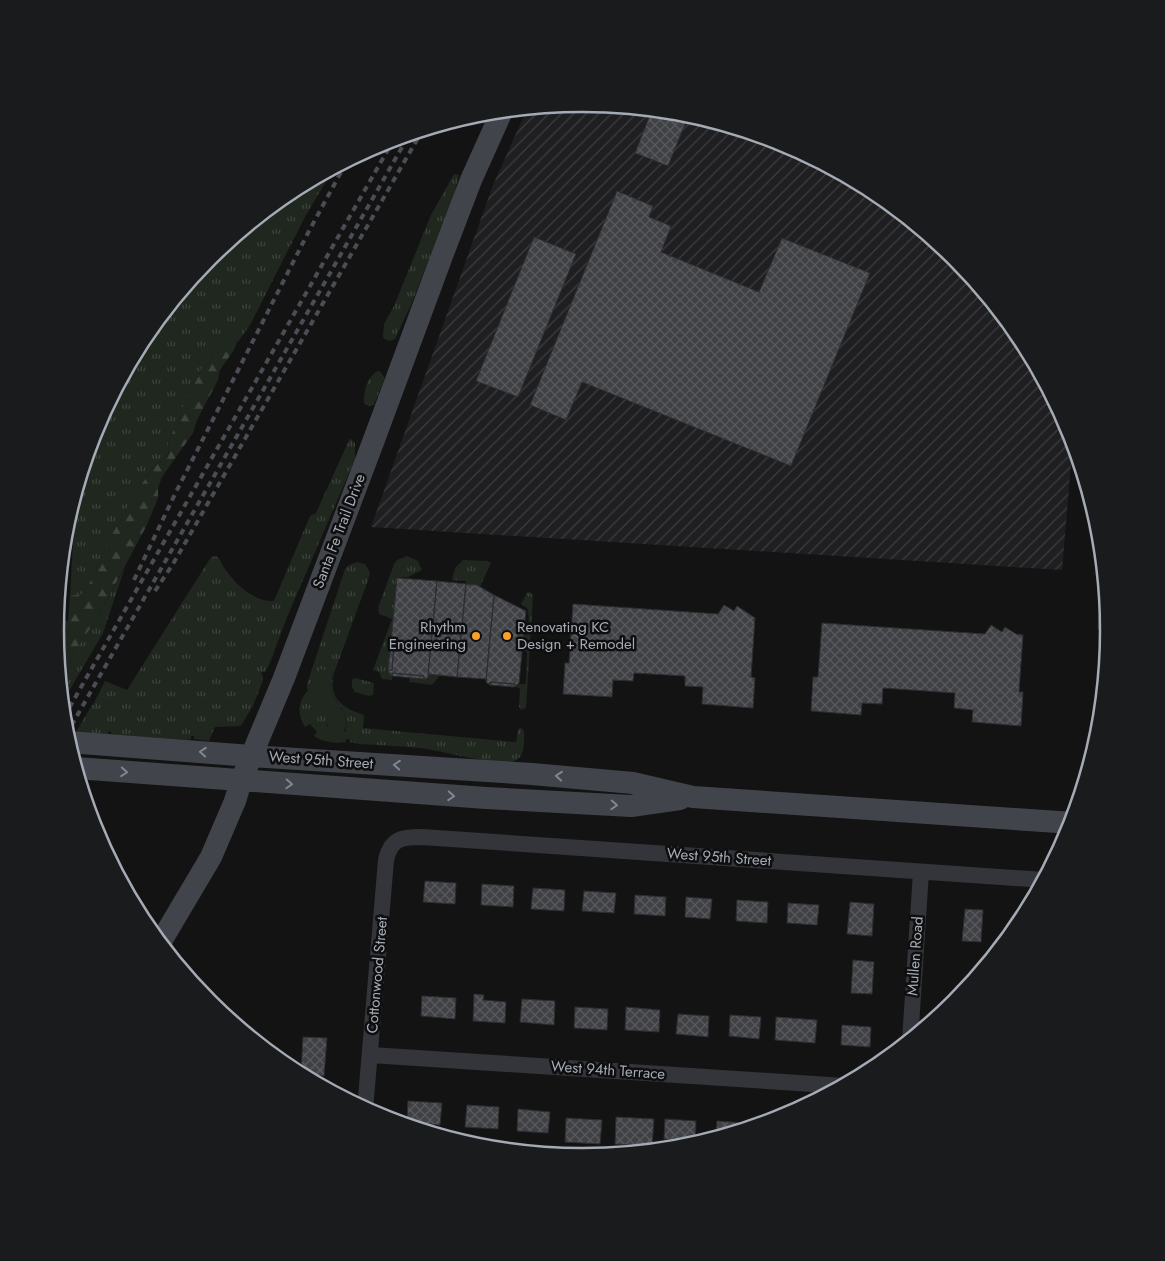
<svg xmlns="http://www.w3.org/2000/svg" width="1165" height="1261" viewBox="0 0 1165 1261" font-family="Jost,sans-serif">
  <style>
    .industrial { fill: url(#industrial-furrows) }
    .grass { fill: url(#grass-tufts); fill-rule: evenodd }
    .forest { fill: url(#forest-firs) }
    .garden { fill: #1f271f }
    .building { fill: url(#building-cross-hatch); stroke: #2d2d31 }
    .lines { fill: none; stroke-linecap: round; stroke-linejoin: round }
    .street { stroke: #34353a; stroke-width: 16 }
    .secondary { stroke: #41444a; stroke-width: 22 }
    .rail { stroke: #4a4d53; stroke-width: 4; stroke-dasharray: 6 5; stroke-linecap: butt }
    .oneway { stroke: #818790 }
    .poi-dot { fill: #f8a027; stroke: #0e0e0f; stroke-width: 2 }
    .labels { text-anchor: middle; stroke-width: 5; stroke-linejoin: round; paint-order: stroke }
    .street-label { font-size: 15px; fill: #a4abb5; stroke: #0e0e0f }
    .poi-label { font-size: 15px; fill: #a4abb5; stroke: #0e0e0f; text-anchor: end }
    .rim { fill: none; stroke: #a4abb5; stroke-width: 2.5 }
  </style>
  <defs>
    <pattern id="industrial-furrows" width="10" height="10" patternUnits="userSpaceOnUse" patternTransform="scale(1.25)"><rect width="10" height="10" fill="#1f1f21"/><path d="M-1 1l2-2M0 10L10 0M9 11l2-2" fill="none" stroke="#3d3d3f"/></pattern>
    <pattern id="grass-tufts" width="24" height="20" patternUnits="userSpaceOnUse" patternTransform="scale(1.25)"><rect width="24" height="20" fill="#1f271f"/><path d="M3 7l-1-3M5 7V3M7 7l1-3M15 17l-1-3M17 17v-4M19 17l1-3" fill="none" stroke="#3d443d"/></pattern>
    <pattern id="forest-firs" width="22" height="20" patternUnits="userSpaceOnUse" patternTransform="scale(1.25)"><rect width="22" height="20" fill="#1f271f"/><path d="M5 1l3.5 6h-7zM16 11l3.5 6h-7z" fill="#3d443d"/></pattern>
    <pattern id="building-cross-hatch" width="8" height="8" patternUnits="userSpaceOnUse" patternTransform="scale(1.25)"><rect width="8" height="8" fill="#3f4145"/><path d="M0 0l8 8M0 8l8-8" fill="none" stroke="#585a5e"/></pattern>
  </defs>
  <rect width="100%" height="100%" fill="#131314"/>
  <path class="industrial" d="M583,103L686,113L785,143L876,192L956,258L1021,338L1070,429L1073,440L1062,570L371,527L493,185L527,109Z"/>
  <path class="grass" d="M334,168L305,217L250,325L237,343L238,339L215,349L209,363L202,368L182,409L180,422L174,429L168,443L169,453L165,458L154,467L136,492L133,502L123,512L122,518C115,529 106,543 101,556C96,569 92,583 82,595L70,596L75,508L71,507L73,502H76V491L95,428L144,337L210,257L290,192Z
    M454,174L459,175L453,198L411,305L395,339C389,342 387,341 383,337L384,324L394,306L431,215Z
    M377,371L381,372L384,377V380L374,405L369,406L364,403C364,390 366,379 377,371Z
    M350,438L355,443V459L288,615L269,665L265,672H262L261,674L263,676V680L253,706L242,724L240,726L215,727L209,741L194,739V736H191V739L187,740L118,735L111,734V732L109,731L108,734H104L76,732L92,705H93L105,681L127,690L211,557L216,556C220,559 221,562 223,566C233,582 254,603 274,601L310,516L316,513Z
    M407,556L418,561L422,570L408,577L397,578L388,672L392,676V680L382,679L379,672L373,670L392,619L379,614L378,608L394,564L397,560Z
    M463,560L488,561L491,563L480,587L466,584V581L452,580L455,568Z
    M357,562L365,564L370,573L367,583L333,676C330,700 343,708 364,715L363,728L516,742L518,729L521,728L524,731C524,741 526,757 514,761C499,767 439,750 420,748C399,746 379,745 359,744L350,742L349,739H346V742C335,744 323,742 314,736L317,732L310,724L305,727C296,713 299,700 308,690L307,688V684L345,569L349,565ZM331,671L333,673C331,679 330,684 332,690C335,703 352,717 345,732L327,726L326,723L330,719L326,710Z
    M125,567L103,633L62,703L60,680L76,649L96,620Z
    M530,592L533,596L526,708L521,710L519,706L520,688L514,687L519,684H525L526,681L527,652L522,649L525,622H529L528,609L521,604L527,593Z
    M355,678L374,683L373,695L369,696L355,692L352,687V680Z"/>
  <path class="forest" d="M234,335L238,339L234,350L220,370L218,380L197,420L193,433L162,477L158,488V498L147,525L96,620L76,649L60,680L55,630L56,621H68L70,596L82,594C92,583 96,569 101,556C106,543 115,529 122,518L123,512L133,502L136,492L154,467L165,458L169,453L168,443L174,429L180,422L182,409L202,368L209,363L215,349L222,340Z"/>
  <path class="garden" d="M320,669L331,671L333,673C331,679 330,684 332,690C335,704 356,721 341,735H334L326,723L329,719L326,711L319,708C315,697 314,680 320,669Z
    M428,674L440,675L432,685L409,682L410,675L424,679L428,677Z"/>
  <path class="building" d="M652,110L689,114L668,166L635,153Z
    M617,191L653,206L649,217L671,226L661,252L759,292L782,238L870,273L791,466L582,382L566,420L530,405Z
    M534,237L576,254L518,397L476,381Z
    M397,578L437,581L428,677L426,679H424V676L392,673V676L389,673L388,670H392L394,643L391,642Z
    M437,581L466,584L457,677L428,674Z
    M466,584L477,585L494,595L486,679L457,677Z
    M1105,585L1110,629H1098L1100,598H1105Z
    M494,595L526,611L519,683L514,687L515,684L490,682V685L486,682Z
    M573,604L718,614L724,605L734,611L737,606L755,618L751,677L755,678L753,708L702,704L703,687L685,686V676L634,673L633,681L613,680L612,697L563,694L565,663H569Z
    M822,623L985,634L991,625L1002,632L1005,627L1016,634L1023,635L1019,692H1023L1021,726L972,722L973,710L954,708L955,693L883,688L882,704L862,703L861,715L811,711L813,677H818Z
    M391,642L394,643L392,670H388Z
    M392,673L424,676V679L392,676Z
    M490,682L515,684L514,687L490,685Z
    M425,881L456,883L455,904L423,902Z
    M482,884L514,886L513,907L481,905Z
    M533,888L565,890L564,911L531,909Z
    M584,891L616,893L614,913L582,911Z
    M635,895L666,897L665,916L634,914Z
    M686,897L712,899L710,919L685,917Z
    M737,900L768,902L767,923L736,921Z
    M850,902L874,904L872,936L847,934Z
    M788,903L819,905L817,925L787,923Z
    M965,909L983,910L981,942L962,941Z
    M853,960L874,962L872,994L851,993Z
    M474,994L484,995L483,1000L506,1002L505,1023L473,1021Z
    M422,996L456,998L455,1019L421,1016Z
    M522,999L555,1001L554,1025L520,1022Z
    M575,1007L608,1009L607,1030L574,1028Z
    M626,1007L660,1010L659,1032L625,1030Z
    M678,1014L709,1016L708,1037L676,1034Z
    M730,1015L761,1017L759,1039L729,1036Z
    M776,1017L817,1020L815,1043L775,1040Z
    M842,1025L871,1027L870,1047L841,1045Z
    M303,1037L327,1038L324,1076L301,1074Z
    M408,1101L442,1103L440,1125L407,1122Z
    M467,1105L499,1107L498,1129L465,1127Z
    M518,1109L550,1112L548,1133L517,1131Z
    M616,1117L654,1119L652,1147L615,1144Z
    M566,1118L602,1120L600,1144L565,1142Z
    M665,1119L696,1121L695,1141L664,1139Z
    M717,1121L745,1123V1130L716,1139Z"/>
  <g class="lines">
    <path class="street" d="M910,1041L921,872
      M371,1055L844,1086
      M365,1110L386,860C391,838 402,837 422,837L1044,880"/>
    <path class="secondary" d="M68,742L251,756L532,774L633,783L693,797L1073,823
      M76,768L486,798L631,806L680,799
      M160,943L211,857L235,801L241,781L284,678L375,437L442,256L471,180L502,111"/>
    <path class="rail" d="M134,580L175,494L309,231L347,161
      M155,591L173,564L422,131
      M64,717L394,139
      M66,735L409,135"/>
  </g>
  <defs><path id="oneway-chevron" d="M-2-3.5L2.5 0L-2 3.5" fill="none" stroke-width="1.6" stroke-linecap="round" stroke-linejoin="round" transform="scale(1.25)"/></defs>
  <g class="oneway">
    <use href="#oneway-chevron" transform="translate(203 752) rotate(-176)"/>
    <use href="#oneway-chevron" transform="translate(397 765) rotate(-176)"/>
    <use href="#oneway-chevron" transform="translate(124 772) rotate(4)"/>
    <use href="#oneway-chevron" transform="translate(559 776) rotate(-175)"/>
    <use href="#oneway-chevron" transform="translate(289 784) rotate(3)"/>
    <use href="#oneway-chevron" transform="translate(451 796) rotate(4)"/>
    <use href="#oneway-chevron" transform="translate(614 805) rotate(3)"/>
  </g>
  <g class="poi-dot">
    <circle cx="476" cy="636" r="5"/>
    <circle cx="507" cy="636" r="5"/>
  </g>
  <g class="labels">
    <g class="street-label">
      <text transform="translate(339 531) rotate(-69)" y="5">Santa Fe Trail Drive</text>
      <text transform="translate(321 760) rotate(4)" y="5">West 95th Street</text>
      <text transform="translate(719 857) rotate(4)" y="5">West 95th Street</text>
      <text transform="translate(915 956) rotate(-86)" y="5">Mullen Road</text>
      <text transform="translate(377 975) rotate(-85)" y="5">Cottonwood Street</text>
      <text transform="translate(608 1070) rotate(4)" y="5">West 94th Terrace</text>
    </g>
    <g class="poi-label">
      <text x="466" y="632">Rhythm<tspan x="466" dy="17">Engineering</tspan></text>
      <text x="517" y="632" text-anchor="start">Renovating KC<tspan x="517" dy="17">Design + Remodel</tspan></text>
    </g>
  </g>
  <path d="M0 0H1165V1261H0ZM64 630a518 518 0 1 1 1036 0a518 518 0 1 1-1036 0Z" fill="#1a1b1c" fill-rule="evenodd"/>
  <path class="rim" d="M64 630a518 518 0 1 1 1036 0a518 518 0 1 1-1036 0Z"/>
</svg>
